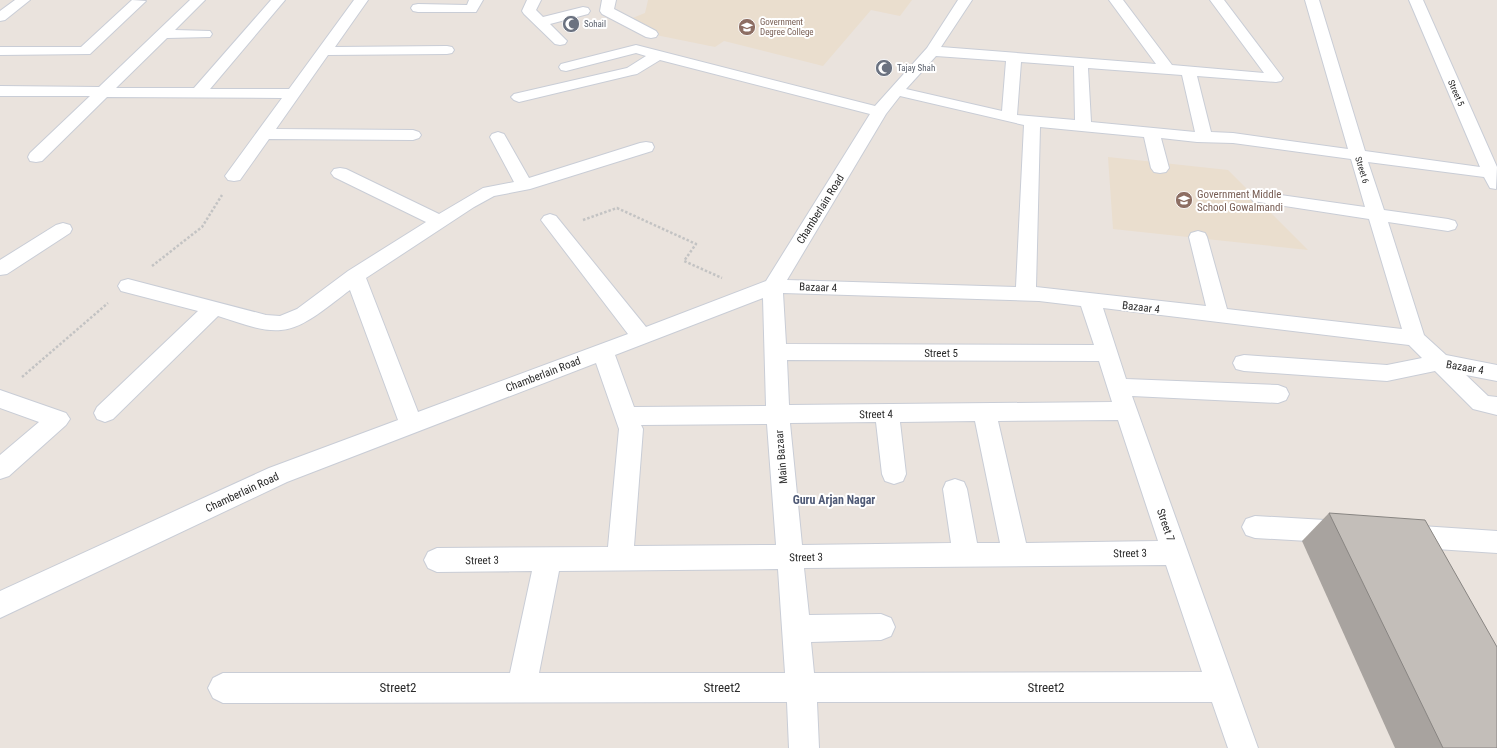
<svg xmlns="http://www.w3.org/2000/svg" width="1497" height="748" viewBox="0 0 1497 748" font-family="'Roboto Condensed',sans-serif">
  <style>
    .education { fill: #eadece }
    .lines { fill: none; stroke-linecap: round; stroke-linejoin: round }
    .minor-casing { stroke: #c9cdd6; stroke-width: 2 }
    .path { stroke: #c3c3c3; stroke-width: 2.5; stroke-dasharray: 2.5 2; stroke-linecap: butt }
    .minor { fill: #fff; fill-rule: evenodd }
    .wall { fill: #a8a39f }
    .building { fill: #c3beb9; stroke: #888582 }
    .labels { text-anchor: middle; stroke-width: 4; stroke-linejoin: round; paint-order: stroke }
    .far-education-label { font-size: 9px; fill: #785e54; stroke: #fff; text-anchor: start }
    .far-worship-label { font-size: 9px; fill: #5b616d; stroke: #fff; text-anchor: start }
    .far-street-label { font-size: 9px; fill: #2a2a2a; stroke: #fff }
    .education-label { font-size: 11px; fill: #785e54; stroke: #fff; text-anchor: start }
    .street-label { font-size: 11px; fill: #2a2a2a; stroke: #fff }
    .neighbourhood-label { font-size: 12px; font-weight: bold; fill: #4f5a76; stroke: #fff }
    .near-street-label { font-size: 13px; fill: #2a2a2a; stroke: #fff }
  </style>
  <rect width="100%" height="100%" fill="#eae3dd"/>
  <path class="education" d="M648,0H912L900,16L871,10L823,66L724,41L715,47L651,34L625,21L645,13Z
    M1108,157L1228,170L1308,250L1113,229Z"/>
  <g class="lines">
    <defs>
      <path id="minor" d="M15,0H30L5,20L0,21V11Z
        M132,0L146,1L90,54L0,55V47H81Z
        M190,0H205L175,30L210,31L212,34L210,37L167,38L116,88H194L271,0H285L210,89H289L354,0H368L335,47L447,46L452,47L454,50L452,53L447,54L328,55L276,129L413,130L419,132L421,135L419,138L413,140L269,139L240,180L234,181L228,180L225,176L282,98L107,97L42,161L36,162L30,161L28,157L30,153L90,96H0V86L99,87Z
        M469,0H483L476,12H418L413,11L411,8L413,5L418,4L467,5Z
        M527,0H541L536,10L543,17L583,7L588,8L590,11L588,14L550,24L567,41L565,44L560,45L555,44L524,14L522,11Z
        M602,0H616L614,9L656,31L658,34L656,37L651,38L646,37L602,14L600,11Z
        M958,0H972L941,47L1156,64L1109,0H1123L1172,65L1264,73L1210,0H1224L1283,78L1281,81L1276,82L1197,76L1211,132L1233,133L1348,149L1305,0H1319L1365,151L1480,167L1409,0H1423L1497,167L1496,189L1490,188L1484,177L1368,162L1384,210L1448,219L1455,221L1457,225L1455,229L1448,231L1388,222L1424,335L1446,355L1497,365V381L1466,375L1488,396L1497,397V415L1473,409L1435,371L1387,381L1244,371L1236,369L1233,363L1236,357L1244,355L1387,365L1422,358L1409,345L1103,308L1126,379L1278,385L1286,388L1289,394L1286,400L1278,403L1132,396L1258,748H1228L1212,702H817L819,748H789L787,702L223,703L213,698L208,688L213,678L223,673H510L532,571L437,572L428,568L424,560L428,552L437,548L608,547L619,429L596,363L287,482L0,618V591L269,468L398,420L350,290C332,303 304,329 281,330C261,332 238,322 218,316L113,419L105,422L97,419L94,413L97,407L198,311L121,291L118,286L121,281L128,279L266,315L280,316L297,309L348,271L426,222L334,177L331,173L334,169L340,168L346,169L439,214L483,188L514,182L490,137L492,134L498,132L504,134L529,178L640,143L646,142L652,143L654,147L652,151L530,189L494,196L474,207L366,278L418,412L628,334L544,224L541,220L544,216L550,214L556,216L646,327L766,281L870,114L660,60L637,74L632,75L519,102L514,100L511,97L514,94L627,68L646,56L636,53L566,71L561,70L559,67L561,64L636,45L875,106L927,48ZM936,56L1006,61L1002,111L906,89ZM1021,62L1074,66L1075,120L1017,115ZM1088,68L1182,75L1195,132L1091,122ZM900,96L1024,125L1016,287L787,280L886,114ZM1040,127L1144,137L1151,168L1154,172L1160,173L1166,172L1169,168L1161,138L1197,142L1233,143L1351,159L1365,207L1259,192L1253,193L1250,197L1253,201L1259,202L1369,219L1402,329L1227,309L1207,237L1205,233L1198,231L1191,233L1189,237L1206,306L1036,287ZM783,293L1039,301L1081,306L1094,345L786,344ZM763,298L766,406L634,407L615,355ZM787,360L1099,361L1112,402L789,405ZM1118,420L1158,541L1026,543L998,421ZM975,421L1000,543H977L967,489L964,482L955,479L946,482L943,489L951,543L802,545L790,423L876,422L882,474L885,481L894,484L903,481L906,474L900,422ZM767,424L776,545L634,546L643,429L641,425ZM1166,565L1202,672L814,673L811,642L881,640L891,636L895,627L891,618L881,614L809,615L804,568ZM778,569L785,673H539L559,571Z
        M63,223L70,225L72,229L70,233L7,274L0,275V260L56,225Z
        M0,390L66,413L70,419L66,425L9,476L0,479V455L39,422L0,408Z
        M1255,516L1342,521L1351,524L1355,532L1351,540L1342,543L1255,538L1246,535L1242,527L1246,519Z
        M1406,525L1497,531V553L1406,547L1397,544L1393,536L1397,528Z"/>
    </defs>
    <use href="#minor" class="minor-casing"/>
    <path class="path" d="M583,220L617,208L696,244L684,261L722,278
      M152,266L202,227L222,195
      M22,377L108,303"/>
    <use href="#minor" class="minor"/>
  </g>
  <path class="wall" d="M1329,513L1497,748H1395L1302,541Z"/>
  <path class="building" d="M1329,513L1425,520L1497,647V748H1443Z"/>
  <defs>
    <symbol id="mosque-disc" viewBox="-11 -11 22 22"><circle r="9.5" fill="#6b7280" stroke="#fff"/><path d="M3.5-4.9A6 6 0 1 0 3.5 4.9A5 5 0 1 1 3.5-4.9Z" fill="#fff"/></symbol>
    <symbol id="school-disc" viewBox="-11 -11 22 22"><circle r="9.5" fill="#8d6e63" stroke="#fff"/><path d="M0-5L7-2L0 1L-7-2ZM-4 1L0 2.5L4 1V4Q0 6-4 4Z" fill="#fff"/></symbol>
  </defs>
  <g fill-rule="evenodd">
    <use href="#mosque-disc" x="561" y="14" width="20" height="20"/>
    <use href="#school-disc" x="737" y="17" width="20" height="20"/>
    <use href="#mosque-disc" x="874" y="58" width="20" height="20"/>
    <use href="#school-disc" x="1174" y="190" width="20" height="20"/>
  </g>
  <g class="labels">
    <g class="far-education-label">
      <text x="760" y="25">Government<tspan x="760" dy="10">Degree College</tspan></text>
    </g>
    <g class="far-worship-label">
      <text x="584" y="27">Sohail</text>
      <text x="897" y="71">Tajay Shah</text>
    </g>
    <g class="far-street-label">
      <text transform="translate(1456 93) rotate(67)" y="3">Street 5</text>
      <text transform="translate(1362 170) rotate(73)" y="3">Street 6</text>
    </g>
    <g class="education-label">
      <text x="1197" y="198">Government Middle<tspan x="1197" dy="13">School Gowalmandi</tspan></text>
    </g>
    <g class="street-label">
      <text transform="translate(820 209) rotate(-58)" y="4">Chamberlain Road</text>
      <text transform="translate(818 287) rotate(2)" y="4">Bazaar 4</text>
      <text transform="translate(1141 307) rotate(7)" y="4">Bazaar 4</text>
      <text x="941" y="357">Street 5</text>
      <text transform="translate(1465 367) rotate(10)" y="4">Bazaar 4</text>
      <text transform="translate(543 374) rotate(-21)" y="4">Chamberlain Road</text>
      <text transform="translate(876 414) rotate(-1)" y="4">Street 4</text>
      <text transform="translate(781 457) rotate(-95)" y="4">Main Bazaar</text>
      <text transform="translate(242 492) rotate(-25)" y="4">Chamberlain Road</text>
      <text transform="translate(1166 525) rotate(71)" y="4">Street 7</text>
      <text transform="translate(1130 553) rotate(-1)" y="4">Street 3</text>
      <text transform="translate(806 557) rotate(-1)" y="4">Street 3</text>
      <text transform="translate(482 560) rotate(-1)" y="4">Street 3</text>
    </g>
    <g class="neighbourhood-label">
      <text x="834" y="504">Guru Arjan Nagar</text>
    </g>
    <g class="near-street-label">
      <text x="398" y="692">Street2</text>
      <text x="722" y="692">Street2</text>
      <text x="1046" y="692">Street2</text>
    </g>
  </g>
</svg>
